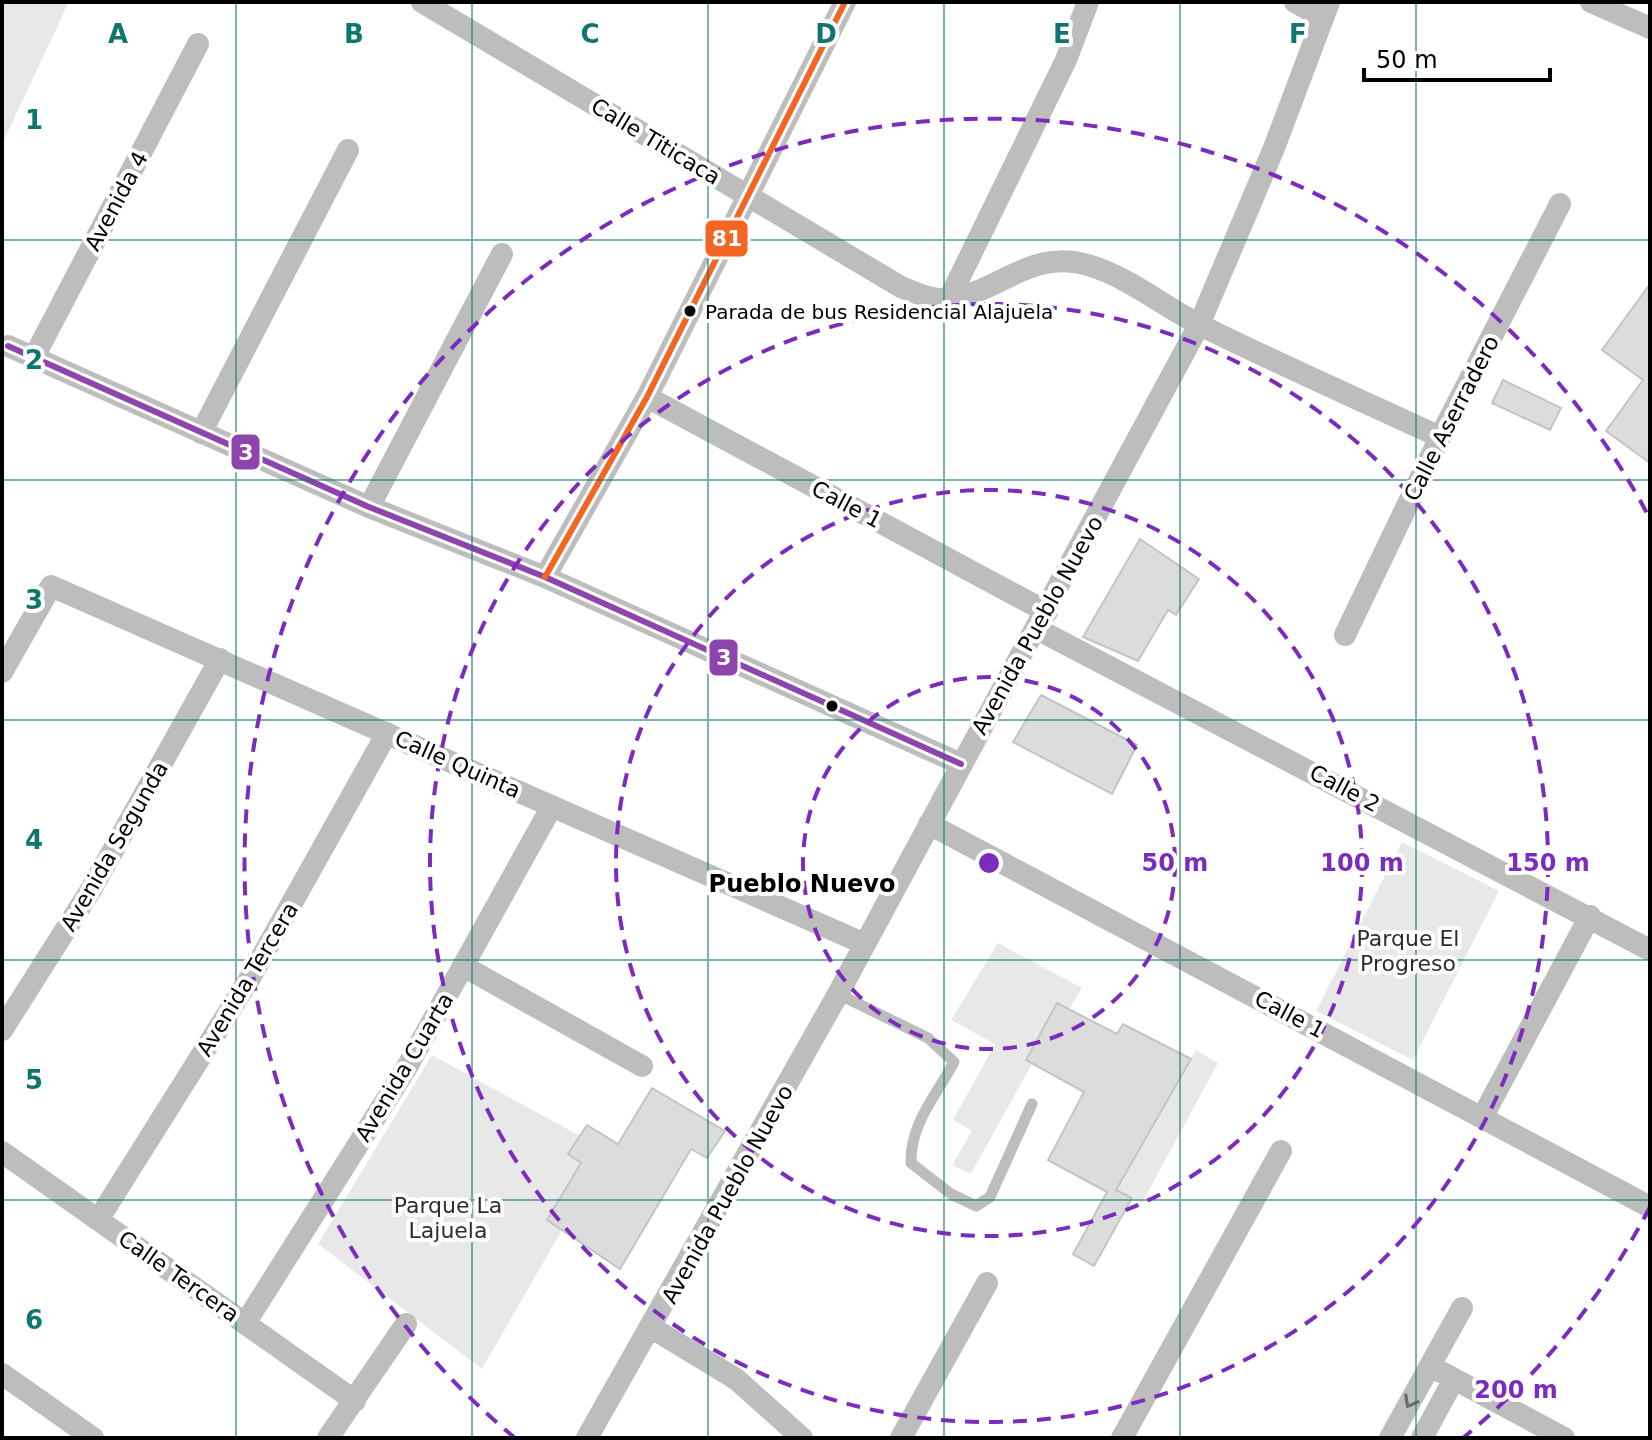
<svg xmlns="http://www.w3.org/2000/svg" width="1652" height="1440" viewBox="0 0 1652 1440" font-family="'DejaVu Sans',sans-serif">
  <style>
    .green { fill: #e8e8e8 }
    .building { fill: #dcdcdc; stroke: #c4c4c4; stroke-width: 2 }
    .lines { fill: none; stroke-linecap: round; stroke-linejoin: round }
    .lane { stroke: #bdbdbd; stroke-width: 11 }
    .street { stroke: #bdbdbd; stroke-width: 22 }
    .bus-1-casing { stroke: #fff; stroke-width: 12 }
    .bus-2-casing { stroke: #fff; stroke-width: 12 }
    .bus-1 { stroke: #8e44ad; stroke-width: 6 }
    .bus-2 { stroke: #f26522; stroke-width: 6 }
    .oneway { stroke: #686868 }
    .grid { fill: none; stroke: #0f766e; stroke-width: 2; stroke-opacity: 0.55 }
    .ring { fill: none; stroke: #7b2cbf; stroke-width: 4; stroke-dasharray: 14 10 }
    .bus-dot { fill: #000; stroke: #fff; stroke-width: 3 }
    .labels { text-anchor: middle; stroke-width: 8; stroke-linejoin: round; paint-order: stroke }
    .bus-label { font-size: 20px; fill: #000; stroke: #fff; text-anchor: start }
    .street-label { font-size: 22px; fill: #000; stroke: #fff }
    .park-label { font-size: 22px; fill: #2d2d2d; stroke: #fff }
    .neighbourhood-label { font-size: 24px; font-weight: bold; fill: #000; stroke: #fff }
    .grid-label { font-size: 26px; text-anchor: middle; font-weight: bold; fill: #0f766e; stroke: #fff; stroke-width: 8; stroke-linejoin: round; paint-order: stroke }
    .centre { fill: #7b2cbf; stroke: #fff; stroke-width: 4 }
    .ring-label { font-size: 24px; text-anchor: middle; font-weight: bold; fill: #7b2cbf; stroke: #fff; stroke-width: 8; stroke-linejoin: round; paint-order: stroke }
    .line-badge { stroke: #fff; stroke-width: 3 }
    .badge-label { font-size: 22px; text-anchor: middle; font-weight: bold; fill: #fff }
  </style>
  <rect width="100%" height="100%" fill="#fff"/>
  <path class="green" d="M2,2H69L2,144Z
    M1402,842L1499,891L1413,1060L1316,1011Z
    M998,943L1082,988L1069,1009L1057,1004L1026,1060L1032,1064L971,1174L952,1165L972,1131L953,1120L995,1044L951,1020Z
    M1196,1050L1218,1063L1142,1203L1116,1190Z
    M432,1055L580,1136L568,1154L581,1163L547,1219L562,1230L482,1369L318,1244Z"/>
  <path class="building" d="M1650,284V463L1606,431L1643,380L1602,350Z
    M1503,380L1561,408L1550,430L1492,403Z
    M1140,539L1199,579L1176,615L1168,610L1138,661L1083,637Z
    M1041,695L1137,745L1112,794L1013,742Z
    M1057,1003L1117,1034L1123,1024L1191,1059L1116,1190L1132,1198L1094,1266L1073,1254L1107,1192L1048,1160L1084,1092L1026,1060Z
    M652,1088L725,1131L707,1158L691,1149L620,1269L547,1220L581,1163L568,1154L587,1125L618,1144Z"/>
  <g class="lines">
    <path class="lane" d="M838,994L928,1038L954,1062C937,1095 910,1123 911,1163L951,1194L976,1206L990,1197L1032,1104"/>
    <path class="street" d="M422,2L901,287C916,293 932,301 949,299C998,293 1031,248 1088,265C1129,277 1164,307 1202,326C1280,365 1361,400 1440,437
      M1295,2L1323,18
      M1591,2L1650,28
      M949,299L1066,60L1088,2
      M8,346L369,507L545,577L961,764
      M34,357L198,44
      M647,397L1047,612
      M201,433L348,150
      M369,507L502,254
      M545,577L647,397L845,2
      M1037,629L1650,950
      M1345,635L1440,437L1560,204
      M2,672L51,586L865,944
      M929,824L1650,1207
      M463,966L642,1066
      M2,1030L92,888L220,659
      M1483,1116L1590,916
      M2,1152L355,1401
      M98,1220L250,978L387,733
      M246,1322L407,1067L552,806
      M652,1328L736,1379L802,1438
      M1430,1366L1564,1438
      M2,1374L93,1438
      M328,1438L406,1324
      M587,1438L838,994L1199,325L1274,148L1329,2
      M901,1438L987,1283
      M1122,1438L1281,1151
      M1390,1438L1462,1308
      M1422,1438L1454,1379"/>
    <defs>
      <path id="bus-1" d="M8,346L369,507L545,577L961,764"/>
      <path id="bus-2" d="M545,577L647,397L845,2"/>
    </defs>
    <use href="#bus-1" class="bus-1-casing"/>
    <use href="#bus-2" class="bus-2-casing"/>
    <use href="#bus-1" class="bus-1"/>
    <use href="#bus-2" class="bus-2"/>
  </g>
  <defs><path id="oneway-chevron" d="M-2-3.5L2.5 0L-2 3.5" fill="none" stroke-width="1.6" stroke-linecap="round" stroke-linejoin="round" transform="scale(2)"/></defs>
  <use class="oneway" href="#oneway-chevron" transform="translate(1410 1402) rotate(119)"/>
  <path class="grid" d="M236,2V1438M472,2V1438M708,2V1438M944,2V1438M1180,2V1438M1416,2V1438M2,240H1650M2,480H1650M2,720H1650M2,960H1650M2,1200H1650"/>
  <g class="ring">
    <circle cx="989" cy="863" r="186"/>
    <circle cx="989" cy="863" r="373"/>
    <circle cx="989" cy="863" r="559"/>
    <path d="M1650 1207A745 745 0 0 1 1463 1438M515 1438A745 745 0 1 1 1650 519"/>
  </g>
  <g class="bus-dot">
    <circle cx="690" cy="311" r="7"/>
    <circle cx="832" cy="706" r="7"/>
  </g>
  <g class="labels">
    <g class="bus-label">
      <text x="705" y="319">Parada de bus Residencial Alajuela</text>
    </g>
    <g class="street-label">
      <text transform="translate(656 141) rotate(31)" y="8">Calle Titicaca</text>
      <text transform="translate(116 201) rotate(-62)" y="8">Avenida 4</text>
      <text transform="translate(1451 418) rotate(-63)" y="8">Calle Aserradero</text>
      <text transform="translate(847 504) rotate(28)" y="8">Calle 1</text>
      <text transform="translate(1037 625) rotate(-61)" y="8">Avenida Pueblo Nuevo</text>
      <text transform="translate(458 764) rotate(24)" y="8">Calle Quinta</text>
      <text transform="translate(1345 788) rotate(28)" y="8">Calle 2</text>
      <text transform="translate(114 846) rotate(-60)" y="8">Avenida Segunda</text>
      <text transform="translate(247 979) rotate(-59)" y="8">Avenida Tercera</text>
      <text transform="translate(1290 1014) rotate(28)" y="8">Calle 1</text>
      <text transform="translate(404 1067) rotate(-59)" y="8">Avenida Cuarta</text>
      <text transform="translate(727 1194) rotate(-61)" y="8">Avenida Pueblo Nuevo</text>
      <text transform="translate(179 1276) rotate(35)" y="8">Calle Tercera</text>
    </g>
    <g class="park-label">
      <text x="1408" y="946">Parque El<tspan x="1408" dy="25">Progreso</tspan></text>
      <text x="448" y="1213">Parque La<tspan x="448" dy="25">Lajuela</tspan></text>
    </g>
    <g class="neighbourhood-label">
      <text x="802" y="892">Pueblo Nuevo</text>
    </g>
  </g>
  <g class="grid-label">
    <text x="118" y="43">A</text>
    <text x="354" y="43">B</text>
    <text x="590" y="43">C</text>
    <text x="826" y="43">D</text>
    <text x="1062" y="43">E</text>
    <text x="1298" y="43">F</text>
    <text x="34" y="129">1</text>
    <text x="34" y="369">2</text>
    <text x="34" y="609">3</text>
    <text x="34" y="849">4</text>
    <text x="34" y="1089">5</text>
    <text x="34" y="1329">6</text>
  </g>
  <circle cx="989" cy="863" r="12" class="centre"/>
  <g class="ring-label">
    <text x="1175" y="871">50 m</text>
    <text x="1362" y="871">100 m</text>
    <text x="1548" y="871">150 m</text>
    <text x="1516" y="1398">200 m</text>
  </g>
  <g class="line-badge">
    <rect x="704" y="219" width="45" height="39" rx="8" fill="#f26522"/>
    <rect x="230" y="433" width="31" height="38" rx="8" fill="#8e44ad"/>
    <rect x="708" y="638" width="31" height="39" rx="8" fill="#8e44ad"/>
  </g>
  <g class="badge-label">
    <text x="727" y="246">81</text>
    <text x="246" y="460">3</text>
    <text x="724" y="665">3</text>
  </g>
  <rect width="1652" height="1440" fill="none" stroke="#000000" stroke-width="8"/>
  <path d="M1364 68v12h186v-12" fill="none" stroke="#000000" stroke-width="4"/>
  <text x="1376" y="68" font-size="24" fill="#000000" stroke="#ffffff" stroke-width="6" paint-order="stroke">50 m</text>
</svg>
